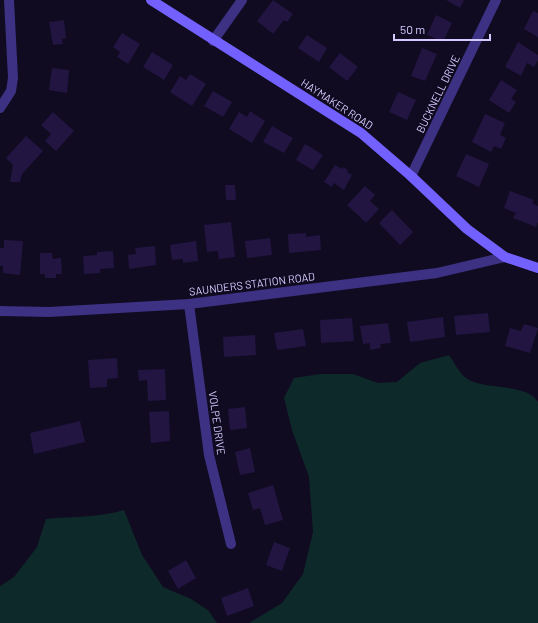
<svg xmlns="http://www.w3.org/2000/svg" width="538" height="623" viewBox="0 0 538 623" font-family="Barlow,sans-serif">
  <style>
    .green { fill: #0d292a }
    .building { fill: #221542 }
    .lines { fill: none; stroke-linecap: round; stroke-linejoin: round }
    .minor { stroke: #3c3183; stroke-width: 10 }
    .tertiary { stroke: #3c3183; stroke-width: 10 }
    .secondary { stroke: #7361ff; stroke-width: 10 }
    .labels { text-anchor: middle; stroke-width: 3; stroke-linejoin: round; paint-order: stroke }
    .street-label { font-size: 11px; fill: #d5caff; stroke: #100b20 }
  </style>
  <rect width="100%" height="100%" fill="#100b20"/>
  <path class="green" d="M449,355C454,362 459,373 466,378C483,391 527,382 538,402V623H249L282,603L303,574L313,532L309,477L292,430L284,398L294,378L320,374H353L378,383L397,382L420,363Z
    M124,510L142,555L163,587L191,599L208,610L217,623H0V586L14,577L37,547L46,519C72,516 99,518 124,510Z"/>
  <path class="building" d="M273,0L293,14L287,22L284,20L273,34L257,21Z
    M446,0H464L460,8Z
    M533,11L538,13V37L524,29Z
    M436,15L452,23L443,42L427,35Z
    M64,20L66,38L62,39L63,44L53,45L49,22Z
    M122,33L140,44L128,64L117,57L120,52L113,47Z
    M307,35L327,48L319,62L298,48Z
    M518,42L538,55V60L534,67L527,63L521,76L505,67Z
    M422,48L437,54L425,81L411,76Z
    M152,52L173,65L164,80L143,67Z
    M340,53L358,67L347,81L329,67Z
    M52,68L69,70L67,93L49,90Z
    M190,74L206,84L192,106L170,92L180,76L186,80Z
    M501,80L517,90L511,99L516,102L509,113L489,100Z
    M213,91L232,102L223,117L204,106Z
    M398,92L416,100L407,120L389,112Z
    M250,111L265,121L252,143L229,129L239,112L247,117Z
    M53,112L74,131L56,151L45,141L51,134L41,125Z
    M485,114L505,123L500,135L506,138L501,149L494,146L491,152L472,142Z
    M272,126L293,138L284,153L263,142Z
    M26,136L43,151L22,174L20,182H10L13,165L6,158Z
    M305,144L323,155L313,170L296,160Z
    M466,154L489,164L479,187L456,176Z
    M335,165L342,169L343,167L348,170L347,172L352,175L344,190L334,183L332,187L324,182Z
    M225,185H235L236,200H226Z
    M365,186L375,195L370,201L379,209L366,223L347,205Z
    M510,191L534,200L532,203L538,206V222L536,227L513,218L516,213L504,208Z
    M392,210L413,232L400,245L379,223Z
    M231,222L235,257L219,259L218,251L207,252L204,225Z
    M306,233V237L320,235L321,250L289,253L288,234Z
    M270,238L272,255L247,258L245,241Z
    M4,240L23,241L20,275L3,273V266H0V248H4Z
    M196,241L198,261L183,263V259L172,260L170,245Z
    M155,246L156,265L129,269L128,255L136,254L135,248Z
    M113,251L114,268L100,269V273L84,274L83,256L97,255V252Z
    M40,253H52L53,259L61,258L62,274H56V278H45V274H40Z
    M488,313L490,332L456,335L454,316Z
    M443,317L445,337L410,342L407,322Z
    M352,318L354,341L321,343L320,320Z
    M388,323L391,343L380,344L381,348L370,350V343L363,344L360,326Z
    M524,324L538,328L530,353L505,346L510,328L521,331Z
    M303,329L306,346L277,350L274,333Z
    M255,335L256,355L224,357L223,337Z
    M117,358L118,378L107,379V387L90,388L88,360Z
    M165,369L166,400L148,401L147,380L139,381L138,370Z
    M245,407L247,428L230,430L228,409Z
    M169,411L170,441L151,443L149,412Z
    M80,421L85,442L34,454L30,433Z
    M250,448L255,472L240,475L235,452Z
    M273,485L283,520L265,525L260,508L253,510L248,493Z
    M274,542L290,548L282,571L266,565Z
    M186,560L196,578L178,589L168,571Z
    M248,588L254,606L227,616L221,598Z"/>
  <g class="lines">
    <path class="minor" d="M213,41L242,0
      M0,108L11,91L13,78L9,0
      M411,176L496,0
      M189,304L209,455L231,544"/>
    <path class="tertiary" d="M0,311L49,312L189,304L437,273L505,257"/>
    <path class="secondary" d="M151,0L361,133L411,176L467,229L505,257L538,268"/>
  </g>
  <g class="labels">
    <g class="street-label">
      <text transform="translate(438 94) rotate(-64)" y="4">BUCKNELL DRIVE</text>
      <text transform="translate(337 104) rotate(33)" y="4">HAYMAKER ROAD</text>
      <text transform="translate(252 284) rotate(-7)" y="4">SAUNDERS STATION ROAD</text>
      <text transform="translate(217 423) rotate(82)" y="4">VOLPE DRIVE</text>
    </g>
  </g>
  <path d="M394 34v6h96v-6" fill="none" stroke="#d5caff" stroke-width="2"/>
  <text x="400" y="34" font-size="12" fill="#d5caff" stroke="#100b20" stroke-width="3" paint-order="stroke">50 m</text>
</svg>
